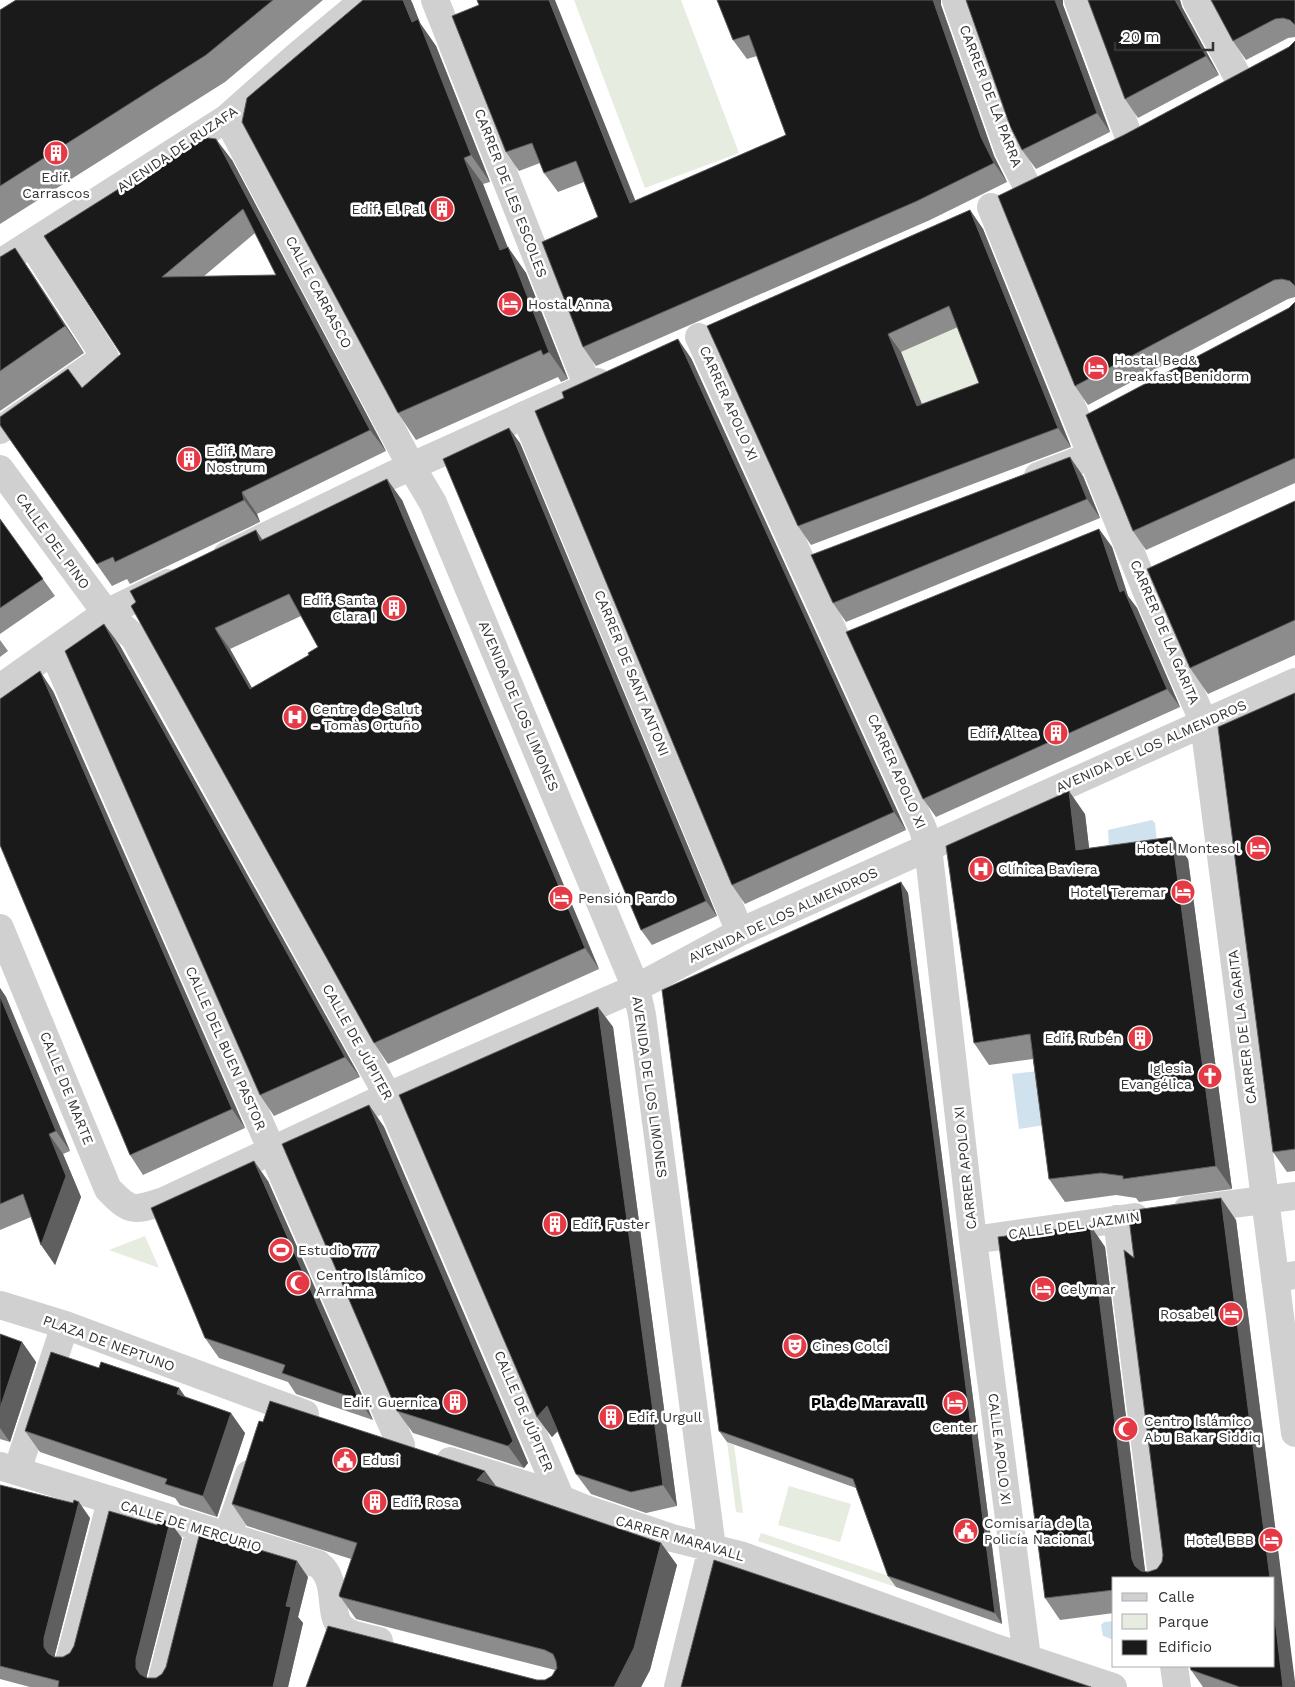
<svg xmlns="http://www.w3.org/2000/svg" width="1295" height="1687" viewBox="0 0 1295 1687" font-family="'Work Sans',sans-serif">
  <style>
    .green { fill: #e6ecdf }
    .water { fill: #cfe2ee }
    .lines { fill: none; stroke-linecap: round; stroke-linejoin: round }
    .pedestrian { stroke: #d0d0d0; stroke-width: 28 }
    .minor { stroke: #d0d0d0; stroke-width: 28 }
    .wall { fill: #8c8c8c; fill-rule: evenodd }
    .shaded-wall { fill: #5f5f5f }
    .building { fill: #1a1a1a; stroke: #5f5f5f; fill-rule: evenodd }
    .labels { text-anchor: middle; stroke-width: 5; stroke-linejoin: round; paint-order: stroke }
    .street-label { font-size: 14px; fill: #333; stroke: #fff }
    .poi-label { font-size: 14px; fill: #333; stroke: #fff; text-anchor: start }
    .neighbourhood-label { font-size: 15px; font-weight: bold; fill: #000; stroke: #fff }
  </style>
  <rect width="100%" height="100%" fill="#fff"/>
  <path class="green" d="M574,0H681L739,153L645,188Z
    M962,325L993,401L982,480L936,498L900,352Z
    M145,1236L159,1268L109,1250Z
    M727,1442L734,1445L743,1513L736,1512Z
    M789,1486L851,1504L840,1542L778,1525Z
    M761,1533L892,1577L896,1587L758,1541Z"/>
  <path class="water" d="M1152,820L1155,823L1157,843L1109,849L1108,830Z
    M1038,1071L1045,1125L1019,1129L1012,1074Z
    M1114,1621V1640L1103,1636L1101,1625L1104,1622Z"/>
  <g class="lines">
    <path class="pedestrian" d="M435,0L588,387
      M956,0L1009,151L1029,190
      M1078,0L1130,140
      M1196,0L1240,81
      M0,430L105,357L32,244
      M1038,476L1093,455
      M227,555L390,476L598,382
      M0,688L106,613L168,583
      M1275,1278L1295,1275"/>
    <path class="minor" d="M227,118L411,466L433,503L636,988L642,1015L712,1548L678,1687
      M991,207L1148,595L1204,723L1295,1433
      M0,263L227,118L298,55L364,0
      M699,337L923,829L928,847L973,1240L1027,1658
      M525,415L740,932
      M0,469L106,613L134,637L388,1096L561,1499
      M53,651L401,1445
      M0,928L108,1189C131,1213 134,1211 164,1201L388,1096L636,988L740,932L1295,682
      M1187,1210L1295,1196
      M1117,1219L1162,1578
      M973,1240L1135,1217
      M0,1305L65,1325L305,1414
      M450,1461L529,1486L583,1508L672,1538L740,1555L990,1646L1113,1687
      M0,1466L318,1564C343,1583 323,1621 348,1632C357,1637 369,1638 379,1641
      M17,1471L65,1325
      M227,1537L249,1474
      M70,1658L111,1501
      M1174,1666L1177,1687
      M162,1679L200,1529"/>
  </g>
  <path class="wall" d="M16,0H323L225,82L0,224V10Z
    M717,0H941V5L994,156L1007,182L930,220L596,366L583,347L598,217L584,182L558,192L544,173L540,163L519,171L506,152L452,16L635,201L786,135L757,56L747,59L733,40Z
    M966,0H1063V5L1110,132L1036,169L1022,150Z
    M1088,0H1180L1182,7L1219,75L1138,118L1125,99Z
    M1295,0V37L1288,38L1246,60L1233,41Z
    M412,2L420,23L436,46L490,182L483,184L507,247L526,273L568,379L561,382L558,377L416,440L398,413Z
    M1295,41V297L1288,299L1088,405L1075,386L1124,135L1289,47Z
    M232,160L386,451L257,514L260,522L130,584L127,579L112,586L0,425L82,388L121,354L44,236ZM255,233L276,275L203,277Z
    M970,210L983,229L1071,447L811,545L798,526L707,326ZM958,327L979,383L922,404L901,352Z
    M15,248L33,275L84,353L0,411V257Z
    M1295,302V483L1146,550L1133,531L1289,308Z
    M691,358L906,830L745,904L732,885L564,398Z
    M520,443L717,916L652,945L641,930Z
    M1083,476L1100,518L846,622L833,603Z
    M402,500L599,969L388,1064L374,1043L131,606L256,530L262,540ZM301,616L318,647L309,655L252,688L230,649Z
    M1295,501V655L1208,694L1190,668Z
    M0,519L55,596L0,634Z
    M1099,529L1112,547L1128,596L1137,608L1180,707L936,817L923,799Z
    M0,640L8,651L0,657Z
    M119,644L360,1077L274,1116L260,1095Z
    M53,691L245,1128L143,1175L130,1155Z
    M1295,693V1171L1287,1172L1273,1152Z
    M1085,814L1089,848L1188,859L1232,1189L1139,1202L1136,1198L1116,1195L1065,1202L1049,1179L1033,1059L989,1065L974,1043Z
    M901,882L908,893L1002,1624L896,1587L888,1576L856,1488L727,1442L719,1431Z
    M0,988L6,997L70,1151L63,1154L81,1197L55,1265L31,1217L0,1230Z
    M598,1007L613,1027L677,1506L646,1513L591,1494L576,1474L558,1431L552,1437L537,1417Z
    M369,1105L384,1127L528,1463L524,1468L413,1433L397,1411Z
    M268,1181L373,1420L296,1394L288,1382L219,1358L205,1338Z
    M1236,1220L1295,1687H1203L1191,1670L1274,1578H1114V1613L1060,1620L1045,1598L1090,1225L1105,1247L1145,1572H1148L1157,1569L1162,1562L1163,1555L1134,1258Z
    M0,1334L22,1342L36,1362L10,1442L0,1439Z
    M99,1368L179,1388L185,1397L245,1433L217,1517L180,1505L175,1498L40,1452L25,1431Z
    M0,1485L90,1518L55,1654V1657H63L70,1653L182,1538L147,1675V1678H156L308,1577L298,1617L303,1623L288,1687H30L0,1679Z
    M496,1486L661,1543L677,1565L650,1670L641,1687H306L545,1680L552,1676L555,1670L356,1619L339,1595L351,1559L247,1526L232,1504Z"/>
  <path class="shaded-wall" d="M403,0H411L420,23L436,46L490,182L471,155L412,22Z
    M549,0H555L644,222L630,203Z
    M933,0H941V5L994,156L1007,182L994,163L981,137Z
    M1055,0H1063V5L1110,132L1097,113Z
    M1175,0H1180L1182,7L1219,75L1206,56Z
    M216,139L232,160L386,451L370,430Z
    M464,158L483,184L519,276L500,250Z
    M970,210L983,229L1071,447L1058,428Z
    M508,247L526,273L568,379L549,352Z
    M15,248L33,275L84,353L65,326Z
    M888,334L901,352L930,425L917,406Z
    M678,339L691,358L906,830L894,812Z
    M509,428L520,443L717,916L706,901Z
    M1070,457L1083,476L1100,518L1087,499Z
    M387,479L402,500L599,969L585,948Z
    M242,492L257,514L260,522L244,500Z
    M1099,529L1112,547L1128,596L1137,608L1180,707L1167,689L1120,592Z
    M256,530L270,551L260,541Z
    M104,624L119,644L360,1077L345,1057Z
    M215,628L230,649L264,709L250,689Z
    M40,671L53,691L245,1128L232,1109Z
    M1069,791L1085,814L1092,872L1076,850Z
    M1172,837L1188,859L1232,1189L1216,1166Z
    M901,882L908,893L1002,1624L995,1613Z
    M0,988L6,997L70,1151L56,1131L0,996Z
    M598,1007L613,1027L677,1506L663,1485Z
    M369,1105L384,1127L528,1463L524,1468L508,1446Z
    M49,1134L63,1154L81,1197L55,1265L41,1245Z
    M254,1161L268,1181L373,1420L359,1400Z
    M1221,1198L1236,1220L1295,1682V1687H1283L1274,1611V1578H1270Z
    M1090,1225L1105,1247L1146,1578L1135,1566L1132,1559Z
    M22,1342L36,1362L10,1442L0,1428V1408Z
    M179,1388L194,1409L177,1394Z
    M547,1406L561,1427L552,1437L537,1417Z
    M231,1413L245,1433L217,1517L203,1496Z
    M485,1471L501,1493L477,1480Z
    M79,1502L90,1518L55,1654V1663L44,1647V1638Z
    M170,1522L182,1538L147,1675V1684L136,1668V1659Z
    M661,1543L677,1565L650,1670L641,1687H614Z
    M297,1561L308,1577L298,1617L303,1623L288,1687H273L286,1606Z"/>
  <path class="building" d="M16,0H273L206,55L0,186V10Z
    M363,0H403L412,22L418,19L471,155L464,158L500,250L508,247L549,352L543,355L541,350L398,413L242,122L247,98Z
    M477,0H549L630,203L786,135L749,35L733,40L717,0H933L981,137L994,163L917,201L583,347L542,242L598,217L576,161L544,173L532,143L506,152L452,16L479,5Z
    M966,0H1055L1097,113L1022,150L1010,126Z
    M1088,0H1175L1206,56L1125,99Z
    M1211,0H1295V25L1290,20L1283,18L1275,19L1233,41Z
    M1295,41V286L1290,281L1282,279L1274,280L1075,386L998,196L1124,135L1289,47Z
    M201,137L216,139L370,430L242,492L244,500L115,562L113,557L97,564L0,425V417L68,369L82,388L121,354L44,236ZM243,209L276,275L162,277Z
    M970,210L1058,428L798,526L707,326ZM949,306L979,383L917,406L888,334Z
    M15,248L65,326L0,371V257Z
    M1295,302V458L1133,531L1086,415L1289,308Z
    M678,339L894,812L732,885L535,411L564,398L562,392Z
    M509,428L706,901L641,930L443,459Z
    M1070,457L1087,499L833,603L811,555Z
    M387,479L585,948L374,1043L131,606L136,602L130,591L256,530L260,541ZM289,594L318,647L308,653L309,655L250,689L215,628Z
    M1295,501V620L1190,668L1147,569Z
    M0,519L43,579L0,608Z
    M1099,529L1120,592L1124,590L1167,689L923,799L846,632Z
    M104,624L345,1057L260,1095L65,651Z
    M40,671L232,1109L130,1155L0,845V699Z
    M1295,693V1149L1273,1152L1218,727Z
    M1069,791L1076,850L1172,837L1216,1166L1123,1179V1176L1101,1173L1049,1179L1030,1034L974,1043L946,846Z
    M901,882L995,1613L888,1576L853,1479L719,1431L662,990Z
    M0,996L56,1131L49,1134L66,1176L41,1245L23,1194L0,1204Z
    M598,1007L663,1485L631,1492L576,1474L547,1406L537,1417L399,1095Z
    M369,1105L513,1441L508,1446L397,1411L282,1144Z
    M254,1161L359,1400L282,1373L285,1365L205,1338L151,1208Z
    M1221,1198L1270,1578H1114V1590L1045,1598L998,1237L1090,1225L1132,1559L1135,1566L1141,1571L1148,1572L1157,1569L1162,1562L1163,1555L1124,1250L1134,1258L1128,1211Z
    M0,1334L22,1342L0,1408Z
    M51,1352L99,1368L101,1362L179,1388L177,1394L231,1413L203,1496L165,1484L167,1479L25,1431Z
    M270,1401L485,1471L477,1480L661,1543L634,1648L614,1687H306L328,1626L537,1680H545L552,1676L557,1668L556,1661L553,1654L545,1650L340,1597L339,1595L357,1543L232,1504L259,1421L263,1422Z
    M0,1485L73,1503L74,1500L79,1502L44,1638V1647L48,1653L54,1657H63L70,1653L74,1646L109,1511L157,1525L159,1519L170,1522L136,1659V1668L140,1674L147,1678H156L162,1674L166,1667L200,1532L297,1561L286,1606L291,1607L273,1687H58L59,1681L0,1666Z
    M714,1560L1091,1687H681Z
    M1274,1611L1283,1687H1240L1191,1670L1190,1666H1274Z"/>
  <defs>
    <symbol id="building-disc" viewBox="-11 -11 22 22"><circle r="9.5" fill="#e63946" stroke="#fff"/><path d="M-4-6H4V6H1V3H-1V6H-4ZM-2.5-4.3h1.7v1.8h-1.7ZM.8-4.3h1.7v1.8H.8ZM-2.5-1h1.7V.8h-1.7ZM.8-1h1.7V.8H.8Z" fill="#fff"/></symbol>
    <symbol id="hotel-disc" viewBox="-11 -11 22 22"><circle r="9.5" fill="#e63946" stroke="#fff"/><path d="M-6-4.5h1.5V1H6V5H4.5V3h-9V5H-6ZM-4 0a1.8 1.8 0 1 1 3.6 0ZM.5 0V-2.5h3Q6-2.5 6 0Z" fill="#fff"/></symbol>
    <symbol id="hospital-disc" viewBox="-11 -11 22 22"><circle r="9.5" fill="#e63946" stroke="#fff"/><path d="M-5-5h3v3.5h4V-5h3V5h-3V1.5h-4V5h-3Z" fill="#fff"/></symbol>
    <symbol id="church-disc" viewBox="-11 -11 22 22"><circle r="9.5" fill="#e63946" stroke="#fff"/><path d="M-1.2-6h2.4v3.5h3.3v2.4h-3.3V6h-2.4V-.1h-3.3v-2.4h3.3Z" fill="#fff"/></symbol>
    <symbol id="stadium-disc" viewBox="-11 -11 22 22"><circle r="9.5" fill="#e63946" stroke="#fff"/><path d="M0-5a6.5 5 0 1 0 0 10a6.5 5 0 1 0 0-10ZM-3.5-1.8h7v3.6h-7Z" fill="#fff"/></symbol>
    <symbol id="mosque-disc" viewBox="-11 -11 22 22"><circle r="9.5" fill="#e63946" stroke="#fff"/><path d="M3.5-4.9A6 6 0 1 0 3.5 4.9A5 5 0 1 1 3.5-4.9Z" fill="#fff"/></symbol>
    <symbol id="theatre-disc" viewBox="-11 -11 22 22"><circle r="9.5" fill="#e63946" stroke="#fff"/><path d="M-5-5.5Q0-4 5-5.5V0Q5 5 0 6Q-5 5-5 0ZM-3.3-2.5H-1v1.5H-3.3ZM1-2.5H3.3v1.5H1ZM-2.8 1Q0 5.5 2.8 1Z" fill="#fff"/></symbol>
    <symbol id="civic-disc" viewBox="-11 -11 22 22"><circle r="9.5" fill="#e63946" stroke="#fff"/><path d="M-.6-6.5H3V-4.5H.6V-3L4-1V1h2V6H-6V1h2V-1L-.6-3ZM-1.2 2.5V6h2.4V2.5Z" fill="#fff"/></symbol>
  </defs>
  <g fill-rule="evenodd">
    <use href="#building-disc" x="42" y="139" width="28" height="28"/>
    <use href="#building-disc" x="428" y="195" width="28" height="28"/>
    <use href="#hotel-disc" x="496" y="290" width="28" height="28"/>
    <use href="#hotel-disc" x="1082" y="354" width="28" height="28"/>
    <use href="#building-disc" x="175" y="445" width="28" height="28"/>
    <use href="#building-disc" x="380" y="594" width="28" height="28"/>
    <use href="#hospital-disc" x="281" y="703" width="28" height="28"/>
    <use href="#building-disc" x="1042" y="719" width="28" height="28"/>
    <use href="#hotel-disc" x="1244" y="834" width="28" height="28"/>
    <use href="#hospital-disc" x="967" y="855" width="28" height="28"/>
    <use href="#hotel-disc" x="1169" y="878" width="28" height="28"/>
    <use href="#hotel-disc" x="547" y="884" width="28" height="28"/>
    <use href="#building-disc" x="1126" y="1024" width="28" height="28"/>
    <use href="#church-disc" x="1196" y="1062" width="28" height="28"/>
    <use href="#building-disc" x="541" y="1210" width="28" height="28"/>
    <use href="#stadium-disc" x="267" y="1236" width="28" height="28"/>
    <use href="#mosque-disc" x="284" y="1269" width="28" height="28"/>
    <use href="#hotel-disc" x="1029" y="1275" width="28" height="28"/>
    <use href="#hotel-disc" x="1217" y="1300" width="28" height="28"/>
    <use href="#theatre-disc" x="781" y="1332" width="28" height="28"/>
    <use href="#building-disc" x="441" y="1388" width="28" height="28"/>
    <use href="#hotel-disc" x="941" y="1389" width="28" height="28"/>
    <use href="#building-disc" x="597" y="1403" width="28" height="28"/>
    <use href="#mosque-disc" x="1112" y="1415" width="28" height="28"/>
    <use href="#civic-disc" x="331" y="1446" width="28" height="28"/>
    <use href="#building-disc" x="361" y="1488" width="28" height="28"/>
    <use href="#civic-disc" x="952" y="1517" width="28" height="28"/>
    <use href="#hotel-disc" x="1257" y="1526" width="28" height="28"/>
  </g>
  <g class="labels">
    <g class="street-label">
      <text transform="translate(991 96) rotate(69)" y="5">CARRER DE LA PARRA</text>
      <text transform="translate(177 149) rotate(-34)" y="5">AVENIDA DE RUZAFA</text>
      <text transform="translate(511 193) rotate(69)" y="5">CARRER DE LES ESCOLES</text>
      <text transform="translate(319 292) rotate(62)" y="5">CALLE CARRASCO</text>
      <text transform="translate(729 403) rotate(66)" y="5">CARRER APOLO XI</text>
      <text transform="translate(53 541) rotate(54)" y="5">CALLE DEL PINO</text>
      <text transform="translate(1165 632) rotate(67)" y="5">CARRER DE LA GARITA</text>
      <text transform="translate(632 673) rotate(68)" y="5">CARRER DE SANT ANTONI</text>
      <text transform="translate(519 706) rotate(67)" y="5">AVENIDA DE LOS LIMONES</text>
      <text transform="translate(1151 746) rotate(-24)" y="5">AVENIDA DE LOS ALMENDROS</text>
      <text transform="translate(897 771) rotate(66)" y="5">CARRER APOLO XI</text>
      <text transform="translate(783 915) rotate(-25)" y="5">AVENIDA DE LOS ALMENDROS</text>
      <text transform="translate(1242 1027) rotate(-97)" y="5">CARRER DE LA GARITA</text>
      <text transform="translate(358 1042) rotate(61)" y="5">CALLE DE JÚPITER</text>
      <text transform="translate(226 1048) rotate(66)" y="5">CALLE DEL BUEN PASTOR</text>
      <text transform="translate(650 1087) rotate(82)" y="5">AVENIDA DE LOS LIMONES</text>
      <text transform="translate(67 1088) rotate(68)" y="5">CALLE DE MARTE</text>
      <text transform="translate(965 1168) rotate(-96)" y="5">CARRER APOLO XI</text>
      <text transform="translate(1074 1225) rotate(-8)" y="5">CALLE DEL JAZMIN</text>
      <text transform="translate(109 1343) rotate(20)" y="5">PLAZA DE NEPTUNO</text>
      <text transform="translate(524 1411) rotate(67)" y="5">CALLE DE JÚPITER</text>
      <text transform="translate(1000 1449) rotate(83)" y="5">CALLE APOLO XI</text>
      <text transform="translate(191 1526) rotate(17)" y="5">CALLE DE MERCURIO</text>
      <text transform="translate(680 1538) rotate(16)" y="5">CARRER MARAVALL</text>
    </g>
    <g class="poi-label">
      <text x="56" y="182" text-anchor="middle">Edif.<tspan x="56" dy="16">Carrascos</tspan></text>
      <text x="424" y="214" text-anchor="end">Edif. El Pal</text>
      <text x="528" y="309">Hostal Anna</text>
      <text x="1114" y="365">Hostal Bed&amp;<tspan x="1114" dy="16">Breakfast Benidorm</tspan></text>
      <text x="206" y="456">Edif. Mare<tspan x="206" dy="16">Nostrum</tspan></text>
      <text x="376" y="605" text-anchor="end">Edif. Santa<tspan x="376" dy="16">Clara I</tspan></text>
      <text x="312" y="714">Centre de Salut<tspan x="312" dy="16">- Tomàs Ortuño</tspan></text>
      <text x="1038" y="738" text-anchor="end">Edif. Altea</text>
      <text x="1240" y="853" text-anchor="end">Hotel Montesol</text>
      <text x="998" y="874">Clínica Baviera</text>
      <text x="1166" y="897" text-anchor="end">Hotel Teremar</text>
      <text x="578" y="903">Pensión Pardo</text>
      <text x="1122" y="1043" text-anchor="end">Edif. Rubén</text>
      <text x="1192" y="1073" text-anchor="end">Iglesia<tspan x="1192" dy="16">Evangélica</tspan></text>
      <text x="572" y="1229">Edif. Fuster</text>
      <text x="298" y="1255">Estudio 777</text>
      <text x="316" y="1280">Centro Islámico<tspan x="316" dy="16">Arrahma</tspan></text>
      <text x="1060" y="1294">Celymar</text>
      <text x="1214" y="1319" text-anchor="end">Rosabel</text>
      <text x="812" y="1351">Cines Colci</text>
      <text x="438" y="1407" text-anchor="end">Edif. Guernica</text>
      <text x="628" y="1422">Edif. Urgull</text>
      <text x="1144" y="1426">Centro Islámico<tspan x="1144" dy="16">Abu Bakar Siddiq</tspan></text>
      <text x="955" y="1432" text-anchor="middle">Center</text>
      <text x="362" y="1465">Edusi</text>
      <text x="392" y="1507">Edif. Rosa</text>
      <text x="984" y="1528">Comisaría de la<tspan x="984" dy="16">Policía Nacional</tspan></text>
      <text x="1254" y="1545" text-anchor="end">Hotel BBB</text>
    </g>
    <g class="neighbourhood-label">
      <text x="868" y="1408">Pla de Maravall</text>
    </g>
  </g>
  <rect x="1112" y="1577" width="162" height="90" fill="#ffffff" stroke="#adadad"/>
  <rect x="1122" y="1593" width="25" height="8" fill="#d0d0d0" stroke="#adadad"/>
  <text x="1158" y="1602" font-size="15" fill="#333333">Calle</text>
  <rect x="1122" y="1614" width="25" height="15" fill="#e6ecdf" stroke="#adadad"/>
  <text x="1158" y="1627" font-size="15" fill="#333333">Parque</text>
  <rect x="1122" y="1640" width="25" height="15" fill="#1a1a1a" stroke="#adadad"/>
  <text x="1158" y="1652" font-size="15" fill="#333333">Edificio</text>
  <path d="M1115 42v8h98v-8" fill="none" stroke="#333333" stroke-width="2.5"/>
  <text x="1122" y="42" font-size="15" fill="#333333" stroke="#ffffff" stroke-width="4" paint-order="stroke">20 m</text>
</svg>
